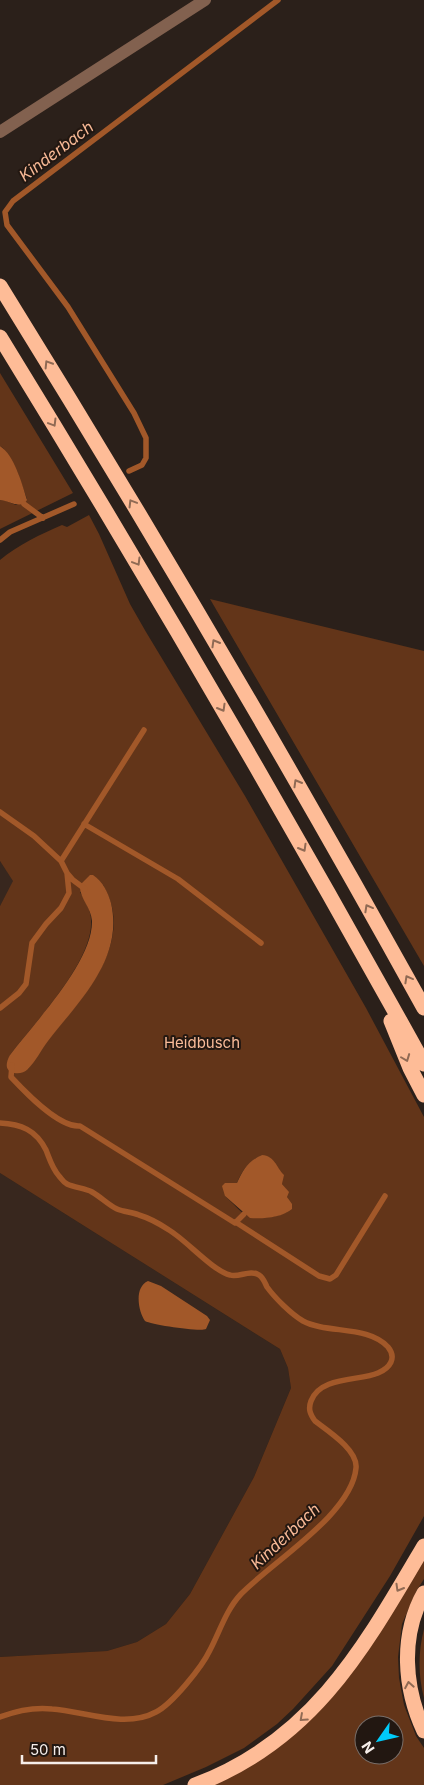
<svg xmlns="http://www.w3.org/2000/svg" width="424" height="1785" viewBox="0 0 424 1785" font-family="Inter,sans-serif">
  <style>
    .built { fill: #38271e }
    .green { fill: #633519; fill-rule: evenodd }
    .water { fill: #a25829 }
    .lines { fill: none; stroke-linecap: round; stroke-linejoin: round }
    .stream { stroke: #a25829; stroke-width: 5.5 }
    .minor { stroke: #82614f; stroke-width: 12 }
    .highway { stroke: #febc97; stroke-width: 15 }
    .oneway { stroke: #906a54 }
    .labels { text-anchor: middle; stroke-width: 4; stroke-linejoin: round; paint-order: stroke }
    .park-label { font-size: 15px; fill: #fabb98; stroke: #221711 }
    .water-label { font-size: 16px; font-style: italic; fill: #f8b996; stroke: #221711 }
  </style>
  <rect width="100%" height="100%" fill="#2b201a"/>
  <path class="built" d="M0,861L14,881L0,906Z
    M0,1173L280,1349L288,1368L291,1388L254,1477L190,1594L166,1624L137,1642L107,1651L0,1657Z"/>
  <path class="green" d="M0,373L73,493L0,529V500L6,501L16,505L27,499L17,471L3,448L0,446Z
    M89,515L99,534L130,604L146,632L245,796L366,1008L424,1117V1516L390,1576L332,1666L293,1709L277,1724L244,1748L206,1767L163,1785H0V1657L107,1651L137,1642L166,1624L190,1594L254,1477L291,1388L288,1368L280,1349L0,1173V906L13,881L0,861V560C18,545 41,534 62,525L67,527ZM103,885C137,942 82,998 48,1040C41,1049 35,1059 28,1069L10,1055C34,1023 94,961 91,920C91,910 85,901 80,892ZM262,1155C273,1163 284,1169 282,1184L286,1189L289,1211C277,1218 259,1219 246,1215C241,1213 230,1200 225,1196V1184L237,1183C242,1170 249,1161 262,1155Z
    M210,599L424,651V966Z
    M424,1560V1579L417,1590L402,1624L398,1657L399,1678L404,1705L416,1736L424,1748V1785H206L279,1744ZM364,1725H394V1755H364Z
    M424,1629V1698C418,1675 418,1652 424,1629Z"/>
  <path class="water" d="M0,446C14,455 22,483 27,500L24,504C14,506 9,501 0,500Z
    M90,875H93C103,882 108,892 111,903C124,959 79,1001 48,1041C41,1050 36,1061 28,1069C24,1073 19,1074 14,1073C4,1071 6,1062 10,1055C34,1023 93,962 92,921C91,907 79,898 80,885Z
    M262,1155C275,1156 276,1167 284,1175L282,1184L289,1192L287,1197L292,1204V1209C281,1218 263,1219 250,1218L225,1196L222,1186L225,1183H237C243,1170 248,1161 262,1155Z
    M148,1281L161,1286L207,1316L210,1320L206,1329C201,1332 152,1325 145,1321C138,1311 134,1287 148,1281Z"/>
  <g class="lines">
    <path class="stream" d="M129,471L142,465L146,458V438L134,413L68,307L7,225L5,212L13,201L278,0
      M24,504L43,518
      M0,540L10,532L74,504
      M0,812L34,836L61,861L67,873L69,893L61,908L46,924L32,943L26,984L19,993L0,1008
      M84,824L178,879L261,943
      M61,861L144,730
      M67,873L73,880L85,889
      M12,1065L11,1077C25,1092 59,1128 80,1126L235,1223L244,1214
      M0,1123C21,1124 36,1130 46,1150C50,1160 52,1168 59,1176C62,1179 63,1182 67,1184C75,1188 85,1188 92,1192C101,1197 108,1205 117,1209C124,1212 132,1212 139,1215C149,1218 160,1224 169,1230C186,1240 213,1271 230,1275C239,1278 250,1269 259,1275C263,1277 265,1283 267,1287C275,1298 291,1314 303,1321C327,1334 368,1325 388,1347C397,1358 390,1368 378,1373C360,1381 320,1376 311,1401C308,1409 310,1414 315,1421C328,1431 358,1450 356,1468C352,1514 272,1562 241,1594C226,1610 220,1631 210,1650C202,1667 172,1704 156,1712C125,1729 84,1711 52,1709C34,1707 16,1711 0,1717
      M237,1223L319,1276L330,1279L336,1275L385,1196"/>
    <path class="minor" d="M0,132L205,0"/>
    <path class="highway" d="M0,286C147,523 289,764 424,1008
      M0,337C147,576 288,818 424,1064
      M391,1021L410,1068L424,1095
      M424,1593C400,1636 404,1688 424,1731
      M195,1785C313,1741 364,1648 424,1546"/>
  </g>
  <defs><path id="oneway-chevron" d="M-2-3.5L2.5 0L-2 3.5" fill="none" stroke-width="1.6" stroke-linecap="round" stroke-linejoin="round" transform="scale(1.25)"/></defs>
  <g class="oneway">
    <use href="#oneway-chevron" transform="translate(48 364) rotate(-122)"/>
    <use href="#oneway-chevron" transform="translate(53 423) rotate(59)"/>
    <use href="#oneway-chevron" transform="translate(132 503) rotate(-121)"/>
    <use href="#oneway-chevron" transform="translate(137 562) rotate(59)"/>
    <use href="#oneway-chevron" transform="translate(215 643) rotate(-120)"/>
    <use href="#oneway-chevron" transform="translate(222 708) rotate(60)"/>
    <use href="#oneway-chevron" transform="translate(297 783) rotate(-120)"/>
    <use href="#oneway-chevron" transform="translate(303 848) rotate(60)"/>
    <use href="#oneway-chevron" transform="translate(368 908) rotate(-119)"/>
    <use href="#oneway-chevron" transform="translate(408 979) rotate(-119)"/>
    <use href="#oneway-chevron" transform="translate(406 1058) rotate(69)"/>
    <use href="#oneway-chevron" transform="translate(399 1588) rotate(120)"/>
    <use href="#oneway-chevron" transform="translate(409 1685) rotate(-100)"/>
    <use href="#oneway-chevron" transform="translate(303 1718) rotate(138)"/>
  </g>
  <g class="labels">
    <g class="park-label">
      <text x="202" y="1048">Heidbusch</text>
    </g>
    <g class="water-label">
      <text transform="translate(56 151) rotate(-37)" y="6">Kinderbach</text>
      <text transform="translate(285 1536) rotate(-43)" y="6">Kinderbach</text>
    </g>
  </g>
  <g transform="translate(379 1740) rotate(236)"><circle r="24" fill="#221711" stroke="#776d68"/>
  <path d="M0-4L9 19L0 12L-9 19Z" fill="#00cbf9"/>
  <text y="-8" font-size="14" font-weight="bold" text-anchor="middle" fill="#f6eeea">N</text>
  </g>
  <path d="M22 1755v8h134v-8" fill="none" stroke="#f6eeea" stroke-width="2.5"/>
  <text x="30" y="1755" font-size="15" fill="#f6eeea" stroke="#221711" stroke-width="4" paint-order="stroke">50 m</text>
</svg>
